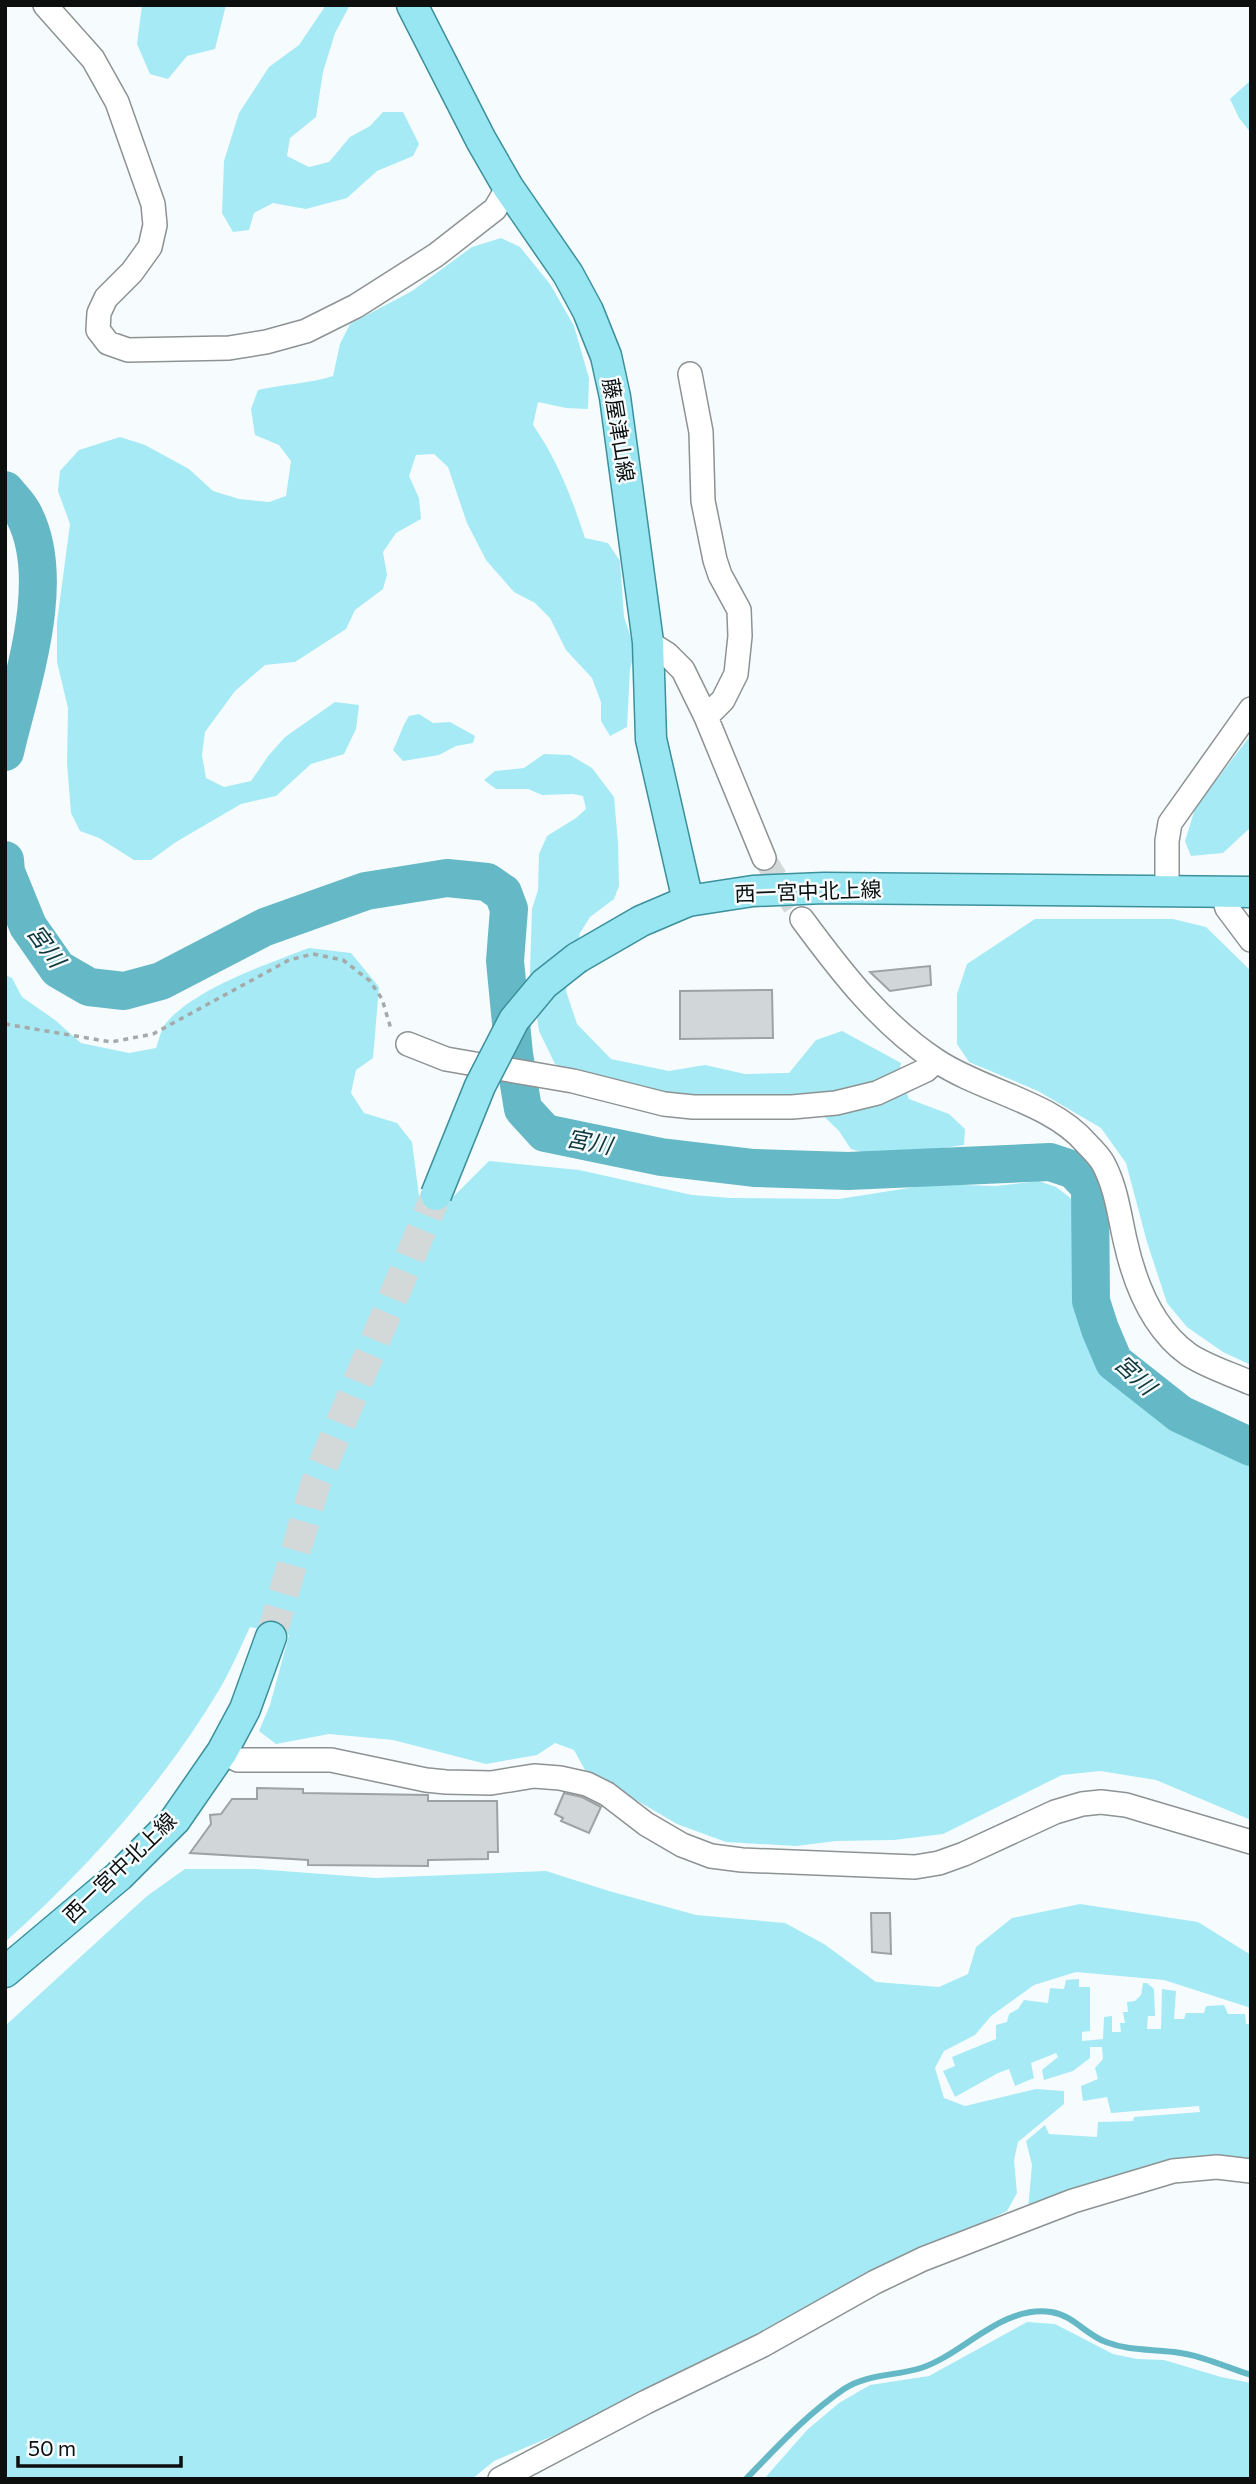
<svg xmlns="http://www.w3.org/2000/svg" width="1256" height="2484" viewBox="0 0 1256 2484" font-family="Commissioner,'Noto Sans JP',sans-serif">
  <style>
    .green { fill: #a6eaf5 }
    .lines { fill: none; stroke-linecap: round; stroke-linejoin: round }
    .stream { stroke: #65b8c6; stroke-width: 6 }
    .river { stroke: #65b8c6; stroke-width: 38 }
    .building { fill: #d1d7d8; stroke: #9da2a3; stroke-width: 2 }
    .minor-tunnel { stroke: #d3d8d9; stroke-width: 23; stroke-dasharray: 23 11; stroke-linecap: butt }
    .major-tunnel { stroke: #d3d8d9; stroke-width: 30; stroke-dasharray: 30 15; stroke-linecap: butt }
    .minor-casing { stroke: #8d9293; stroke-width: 26 }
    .major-casing { stroke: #3b909c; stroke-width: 33 }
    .path { stroke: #a4a9a9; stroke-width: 3.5; stroke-dasharray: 5 5; stroke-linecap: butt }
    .minor { stroke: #fff; stroke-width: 23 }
    .major { stroke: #98e6f1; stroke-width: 30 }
    .major-bridge-casing { stroke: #3b909c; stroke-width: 33; stroke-linecap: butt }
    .major-bridge { stroke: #98e6f1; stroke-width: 30 }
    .labels { text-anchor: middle; stroke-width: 5; stroke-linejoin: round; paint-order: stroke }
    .street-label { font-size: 21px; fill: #0d0f0f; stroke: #f6fcfd }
    .water-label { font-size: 23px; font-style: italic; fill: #0d363c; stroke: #f6fcfd }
  </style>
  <rect width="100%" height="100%" fill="#f6fcfd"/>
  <path class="green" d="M142,5H226L215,49L187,56L168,79L150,74L137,44Z
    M326,5H350L335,33L323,72L316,117L290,138L287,156L309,167L329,162L350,137L370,126L383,112H403L419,144L413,156L377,171L347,198L306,209L273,203L254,213L249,230L233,232L222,213L224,161L239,113L269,67L299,45Z
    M1251,80V133L1239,118L1230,99Z
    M501,238L520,247L550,284L574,326L589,378L588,409L566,408L538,402L533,425C557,459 572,498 585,538L608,543L620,561L624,617L635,650L630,669L627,727L610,736L601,721V702L592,678L566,650L550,618L535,603L514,592L486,560L467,523L448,467L434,454L416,455L409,476L419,498L421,519L396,533L383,552L387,575L383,589L355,610L346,629L295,662L265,665L235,691L205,732L202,755L206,778L224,787L251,781L269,755L285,737L335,702L359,705L356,729L344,754L311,764L276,796L241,804L176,842L151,860H134L99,838L80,831L71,813L67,763L68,708L57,662V622L70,524L58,491L60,471L79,450L120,437L145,445L189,469L213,491L239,499L269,502L286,496L291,461L279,445L255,435L251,409L258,390C283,384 308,384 333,376L340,344L350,324L412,291L472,247Z
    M419,714L433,723L450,722L475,736L473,743L456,746L439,755L403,761L393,750C399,739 402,726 409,716Z
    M1251,735V827L1223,853L1191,856L1185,841L1196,806Z
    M544,754L570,755L592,768L614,797L618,843L619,886L614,899L590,917L580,933L566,991L577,1024L611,1059L669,1071L705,1065L745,1074L789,1073L816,1040L842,1031L901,1063L899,1073L909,1099L949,1114L965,1129L964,1145L879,1157L851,1149L839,1131L807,1100H696L574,1074L555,1064L539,1031L530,972L532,909L538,890L539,854L547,836L576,818L586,809L583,796L573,794L542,795L528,789H496L484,780L495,771L524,768Z
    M1035,919H1173L1206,927L1251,971V1365L1223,1352L1187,1327L1167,1303L1147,1242L1126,1163L1101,1128L1038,1091L969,1062L957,1044V994L967,964Z
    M309,948L351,953L379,987L373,1058L356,1070L351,1093L364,1113L397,1123L412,1142L419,1196L447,1203L489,1161L579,1170L692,1195L731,1198L839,1199L934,1184L996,1186L1039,1181L1056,1187L1068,1196L1076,1204L1081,1216L1082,1320L1088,1337L1101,1355L1180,1425L1196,1434L1251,1457V1820L1156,1780L1100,1771L1062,1775L943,1834L894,1840L836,1841L796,1846L726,1842L677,1824L585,1770L574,1750L555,1743L537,1755L486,1764L393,1740L329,1734L276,1744L259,1731L270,1705L289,1635L250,1627C240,1648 231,1670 219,1690C163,1784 87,1869 5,1942V975L12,978L22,997L55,1020L81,1043L129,1053L156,1048C159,1040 161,1029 166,1023C196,988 265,965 309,948Z
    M185,1869H256L376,1878L546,1871L609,1891L696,1915L785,1923L824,1944L876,1982L939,1987L968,1974L976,1947L1012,1918L1080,1904L1198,1922L1251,1955V2008L1164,1980L1076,1972L1034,1985L991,2016L975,2035L944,2051L935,2068L944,2098L965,2106L1036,2089L1064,2091V2104L1018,2142L1014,2160L1017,2193L1007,2211L961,2233L896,2258L814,2306L711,2357L593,2419L494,2461L472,2479H5V2026L147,1896Z
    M1079,1979V1987H1090V2031L1082,2032V2041L1103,2039L1104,2017L1112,2016V2032H1121L1120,2023H1125L1123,2012H1128L1127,2002L1135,2001L1141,1995L1143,1983H1147L1154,1989L1155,2016H1148L1147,2029H1161L1162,1989L1176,1991L1174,2019H1184L1186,2013H1204L1206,2006L1224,2005L1228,2014H1245L1246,2024H1251V2162L1028,2209L1032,2165L1026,2141L1045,2125L1049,2134L1097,2137L1098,2122L1133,2121L1134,2117L1200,2112L1199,2106L1111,2113L1107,2097L1083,2101L1081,2086L1098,2079L1095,2068L1103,2059L1102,2047H1090V2058L1073,2071L1044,2080L1042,2070L1058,2057L1056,2053L1031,2063L1034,2078L1015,2086L1009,2069L998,2073L955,2097L943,2071L955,2066L952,2057L996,2039V2025L1007,2022L1009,2014L1018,2009L1024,2000L1048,2003L1050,1988L1064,1989L1066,1980Z
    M1027,2322L1055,2324L1113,2354L1137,2359L1164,2360L1221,2377L1251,2383V2479H764L807,2430L839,2403L870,2385L929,2376Z"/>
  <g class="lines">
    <path class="stream" d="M746,2479C777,2447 807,2414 844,2389C866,2374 896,2376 921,2368C964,2354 1001,2305 1051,2312C1073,2315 1086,2335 1106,2342C1129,2351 1151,2349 1174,2352C1201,2355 1226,2367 1251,2375"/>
    <path class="river" d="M5,490C11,498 20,506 24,515C58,581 21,683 5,752
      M5,860L6,872L28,926L58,969L89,987L124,991L161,981L265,927L366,891L447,878L487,882L503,893L509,909L505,961L514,1054L523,1109L545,1133L661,1157L754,1168L848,1171L1050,1162L1074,1170L1090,1187L1091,1301L1100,1329L1114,1362L1180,1414L1251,1447"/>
  </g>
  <path class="building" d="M930,966L931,985L890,991L870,972Z
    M772,990L773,1038L680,1039V991Z
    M257,1788L303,1789V1793L428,1795V1801H497L498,1852H488V1859L428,1860V1866L308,1865V1860L190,1853L211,1824L210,1815L221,1814L232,1799H257Z
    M564,1793L582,1797L601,1807L589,1833L561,1821L563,1818L555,1814Z
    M871,1913H890L891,1954L872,1952Z"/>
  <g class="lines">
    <path class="minor-tunnel" d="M764,858L802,919"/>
    <path class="major-tunnel" d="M271,1637L316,1482L436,1195"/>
    <defs>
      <path id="minor" d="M45,5L93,59L117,102L153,204L155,225L150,247L132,272L106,298L99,313L98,330L108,343L128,350L229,348L266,342L306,331L356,306L436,255L495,209L508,187
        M690,374L701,432L703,501L715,560L720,575L739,610L740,636L736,674L723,700L706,717
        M648,642L667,654L683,670L706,717L764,858
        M1167,891V841L1170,823L1251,709
        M1222,892L1227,908L1251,940
        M802,919C841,972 882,1025 937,1061C982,1091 1051,1102 1086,1143C1092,1149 1099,1156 1103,1163C1116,1187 1119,1213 1125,1240C1134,1281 1152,1328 1188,1354C1205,1366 1231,1374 1251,1383
        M408,1044L446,1059L573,1081L664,1104L693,1107H792L836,1103L877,1093L926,1070L936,1061
        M222,1752L238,1760H331L426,1780L446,1782L491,1783L534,1776L560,1778L587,1784L607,1794L646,1824L682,1845L711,1856L742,1860L915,1867L939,1863L964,1854L1055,1812L1082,1804L1101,1802L1126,1805L1251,1842
        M500,2479L646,2402L763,2345L875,2282L923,2259L1073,2201L1173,2171L1217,2167L1251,2171"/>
      <path id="major" d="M412,5L481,140L508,187L568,274L588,311L606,356L615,397L648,642L651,739L688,901
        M577,958L641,921L688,901L753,891L824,888L1251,892
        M5,1972L119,1876L175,1820L222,1752L245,1709L271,1637"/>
    </defs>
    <use href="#minor" class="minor-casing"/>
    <use href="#major" class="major-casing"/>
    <path class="path" d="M5,1024L111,1042L153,1034L289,960L313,954L343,960L370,981L382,999L391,1029"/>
    <use href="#minor" class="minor"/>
    <use href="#major" class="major"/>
    <defs>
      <path id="major-bridge" d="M436,1195L480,1086L514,1020L544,984L577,958"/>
    </defs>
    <use href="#major-bridge" class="major-bridge-casing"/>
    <use href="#major-bridge" class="major-bridge"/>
  </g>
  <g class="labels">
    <g class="street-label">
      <text transform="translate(618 430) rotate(81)" y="7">藤屋津山線</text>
      <text transform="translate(808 892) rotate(-2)" y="7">西一宮中北上線</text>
      <text transform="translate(120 1868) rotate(-44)" y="7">西一宮中北上線</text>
    </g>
    <g class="water-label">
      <text transform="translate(46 946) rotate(54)" y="8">宮川</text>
      <text transform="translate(589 1142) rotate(11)" y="8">宮川</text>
      <text transform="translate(1135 1375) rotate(43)" y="8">宮川</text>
    </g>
  </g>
  <rect width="1256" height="2484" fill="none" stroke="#0d0f0f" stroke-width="14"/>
  <path d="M18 2456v10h163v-10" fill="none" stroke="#0d0f0f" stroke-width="3.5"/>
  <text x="28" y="2456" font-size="21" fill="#0d0f0f" stroke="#f6fcfd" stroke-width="5" paint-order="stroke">50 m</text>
</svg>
